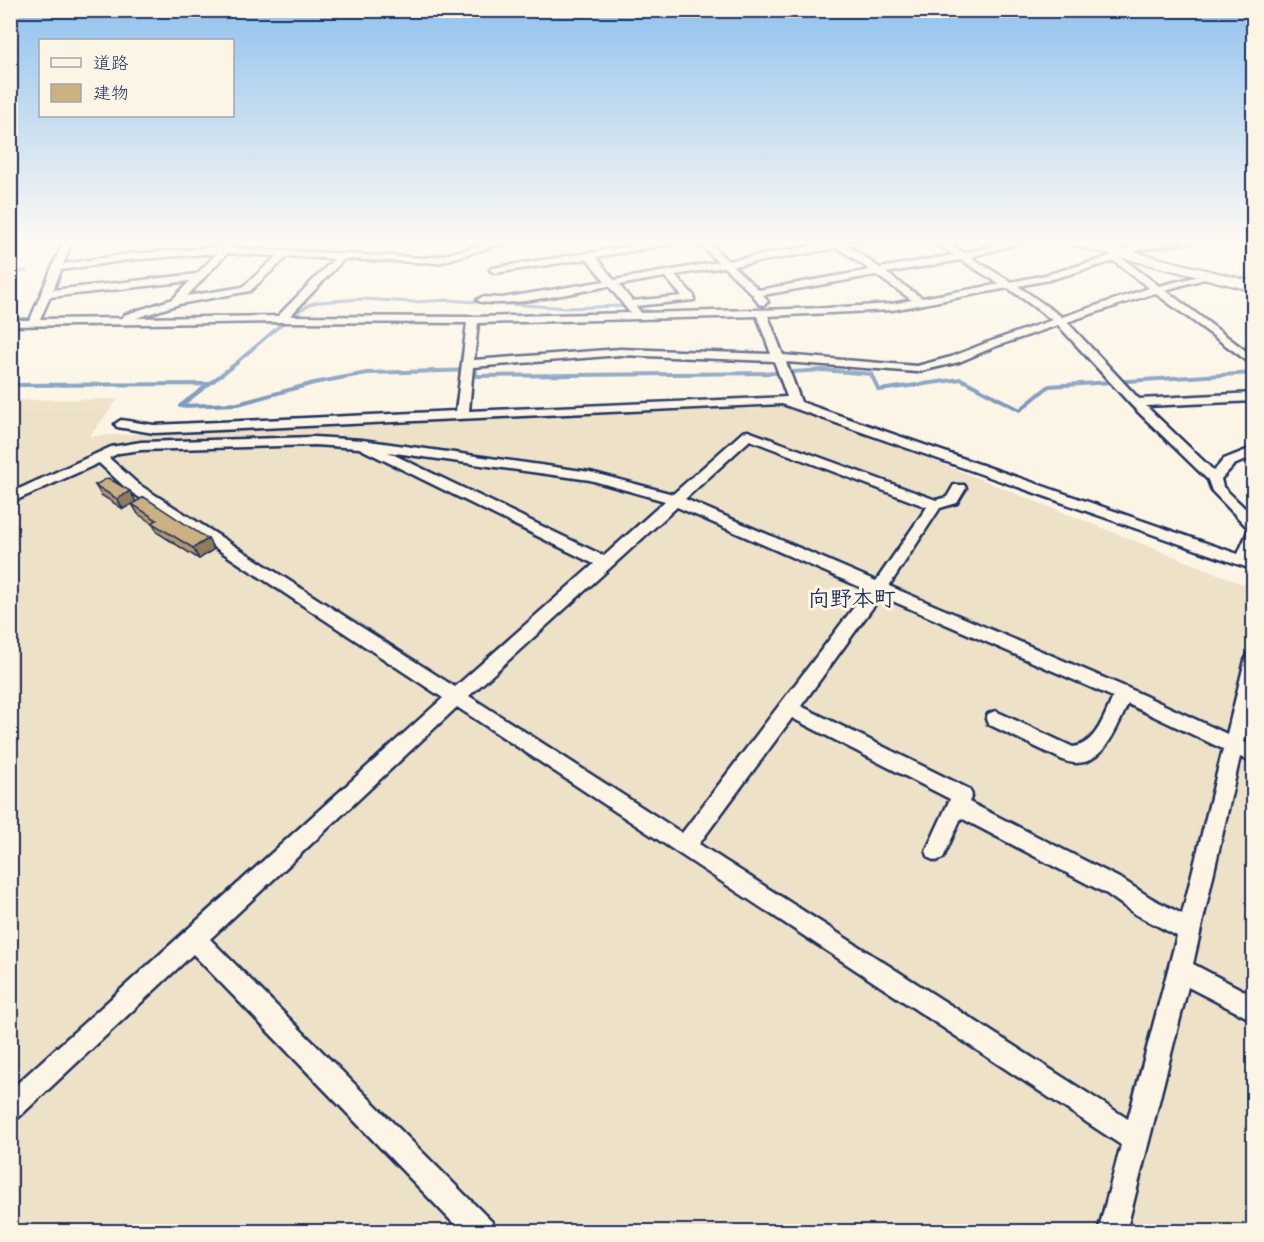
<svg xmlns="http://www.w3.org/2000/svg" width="1264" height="1242" viewBox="0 0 1264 1242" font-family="Mali,'Klee One',sans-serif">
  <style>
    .built { fill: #ede1c7 }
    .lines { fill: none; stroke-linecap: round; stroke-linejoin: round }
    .stream-far1 { stroke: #7393ba; stroke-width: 3 }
    .stream { stroke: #7393ba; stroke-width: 4 }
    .minor-casing { stroke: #1b2f5e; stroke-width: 5 }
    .highway-casing { stroke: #1b2f5e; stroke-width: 4 }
    .path { stroke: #1b2f5e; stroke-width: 1.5; stroke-dasharray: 3 3; stroke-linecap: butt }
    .minor { fill: #fcf5e5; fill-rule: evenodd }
    .highway { fill: #fcf5e5; fill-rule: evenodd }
    .wall { fill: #af9870; stroke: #1b2f5e; stroke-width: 1.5 }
    .shaded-wall { fill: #8e7c5b; stroke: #1b2f5e; stroke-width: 1.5 }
    .building { fill: #cbb182; stroke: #1b2f5e; stroke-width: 1.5 }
    .labels { text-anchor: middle; stroke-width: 6; stroke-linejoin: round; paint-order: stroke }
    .neighbourhood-label { font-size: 22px; font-weight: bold; fill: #1b2f5e; stroke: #fcf5e5 }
  </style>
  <rect width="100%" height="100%" fill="#fcf5e5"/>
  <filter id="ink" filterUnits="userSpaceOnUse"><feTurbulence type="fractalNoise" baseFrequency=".0167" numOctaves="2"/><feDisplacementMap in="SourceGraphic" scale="12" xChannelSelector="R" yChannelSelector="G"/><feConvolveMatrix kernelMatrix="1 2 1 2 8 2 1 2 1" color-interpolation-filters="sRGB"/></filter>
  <g filter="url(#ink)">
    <path class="built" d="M118,399L90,436L794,405L1253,588V1231H11L10,400Z"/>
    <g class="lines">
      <path class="stream-far1" d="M483,246L494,242
        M475,248L472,245L478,242
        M1158,249L1190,244L1232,242
        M10,273L26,271
        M236,363L291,316L310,304L318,302L363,299L414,302L447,300L568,308L618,306L654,312"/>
      <path class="stream" d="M238,362L180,406L238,404L314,383L367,373L476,370V376L775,373L823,370L871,374L879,390L961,379L1020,410L1049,386L1253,373
        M10,385L208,384"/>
      <defs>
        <path id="minor" d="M63,242H72L63,264L128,254L221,247L227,242L232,245L231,248L424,258C453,256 479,242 507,242L438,263L344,259L290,316L473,317L630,313L609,286C586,290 492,311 477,300L482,297L502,298L605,281L587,259L495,273L490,270L492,268L658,242H681L596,257L614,280L718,262L698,242H708L728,261L832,242H862L848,246L880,268L954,255L935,242H946L964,253L1007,242H1022L970,257L1011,282L1045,275L1099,260L1138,244L1181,242L1140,250L1121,257L1159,286L1211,273V277L1165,290L1254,357V366L1155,293L1067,322L1139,399L1254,393V401L1146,406L1214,471L1224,459L1254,447V456L1234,465L1221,479L1223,487L1254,517L1252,559L1254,570L782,404L154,433L117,427L115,424L121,420L154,425L456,411L467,323L281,322L10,326V320H30ZM838,248L870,270L759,290L733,266ZM217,253L197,274L53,290L61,270L128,260ZM227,253L277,256L243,287L187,296ZM288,256L334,259L278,316L136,318L179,304L250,291ZM961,260L1000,284L922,298L886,273ZM1114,261L1149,288L1062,317L1018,286L1049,280ZM724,267L753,295L759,304L763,305L768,302L763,295L876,275L912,300L892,304L827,308L641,313L636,306L694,300V296L675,275ZM665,277L682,296L632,301L619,285ZM190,281L173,299L124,315L123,318L40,319L50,297ZM1008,288L1052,320L986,343L951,357L917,366L783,355L768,316L892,310ZM757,316L771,354L620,349L474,360L478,323ZM1058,325L1132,406L1208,480L1212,491L1249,529L1238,554L801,402L786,362L917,372L959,362L994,347ZM620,355L774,361L787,397L469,411L473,367Z
          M748,431L936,500L947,497L954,485H964L966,488L957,503L940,508L889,586L1130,689L1227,734L1245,660L1248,655L1254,654V700L1244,742L1254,746V763L1240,757L1193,964L1254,996V1021L1188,987L1126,1232H1098L1121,1145L457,707L210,939L492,1222L496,1232H462L193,954L19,1117L10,1121V1090L443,698L128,490L99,463L10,503V493L111,447L141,442L314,437L362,440L590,472L673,494L743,432ZM750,440L927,507L876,581L685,499ZM314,445L359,448L594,564L455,687L138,484L109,458L119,453L141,450ZM388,452L590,480L665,501L604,556ZM677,507L867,590L682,833L469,696ZM881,596L1113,697C1105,714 1096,745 1073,747L1002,714L995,711L988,714L986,719L988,724L1065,761C1101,773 1116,729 1128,704L1223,749L1182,914L1151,898L1123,880L969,802L972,795L969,789L801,706ZM792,718L950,799L926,851L929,858L936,861L943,858L961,818L1107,894L1135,914L1177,936L1128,1119L699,844Z"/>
        <path id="highway" d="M1071,242H1094L1254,282V291L1072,245Z"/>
      </defs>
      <use href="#minor" class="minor-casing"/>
      <use href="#highway" class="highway-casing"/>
      <path class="path" d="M366,247L371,242"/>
      <use href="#minor" class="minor"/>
      <use href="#highway" class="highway"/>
    </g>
    <path class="wall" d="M95,485L130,491L136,502L214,549L199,559L158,533L153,524L138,514L132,504L123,509L101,495Z"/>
    <path class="shaded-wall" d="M130,491L136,502L123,509L117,499Z
      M208,539L214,549L199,559L193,548Z"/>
    <path class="building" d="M108,478L130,491L117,499L95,485Z
      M144,497L208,539L193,548L152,523L157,520L132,504Z"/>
  </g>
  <linearGradient id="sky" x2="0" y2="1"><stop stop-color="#91c2ee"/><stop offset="0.58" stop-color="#fefaf3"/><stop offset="1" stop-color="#fefaf3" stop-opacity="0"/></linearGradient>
  <rect width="1264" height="416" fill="url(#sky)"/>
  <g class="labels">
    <g class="neighbourhood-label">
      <text x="852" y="606">向野本町</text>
    </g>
  </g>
  <rect width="1264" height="1242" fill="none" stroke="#fcf5e5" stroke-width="36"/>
  <rect x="18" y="18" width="1228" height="1206" fill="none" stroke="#1b2f5e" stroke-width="2" filter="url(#ink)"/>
  <rect x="39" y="39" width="195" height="78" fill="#fcf5e5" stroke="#a2a6af" stroke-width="1.5"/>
  <rect x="51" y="58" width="30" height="9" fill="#fcf5e5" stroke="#a2a6af" stroke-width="1.5"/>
  <text x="93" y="69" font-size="18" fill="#1b2f5e">道路</text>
  <rect x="51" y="84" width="30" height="18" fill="#cbb182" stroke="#a2a6af" stroke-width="1.5"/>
  <text x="93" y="99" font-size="18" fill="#1b2f5e">建物</text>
</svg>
